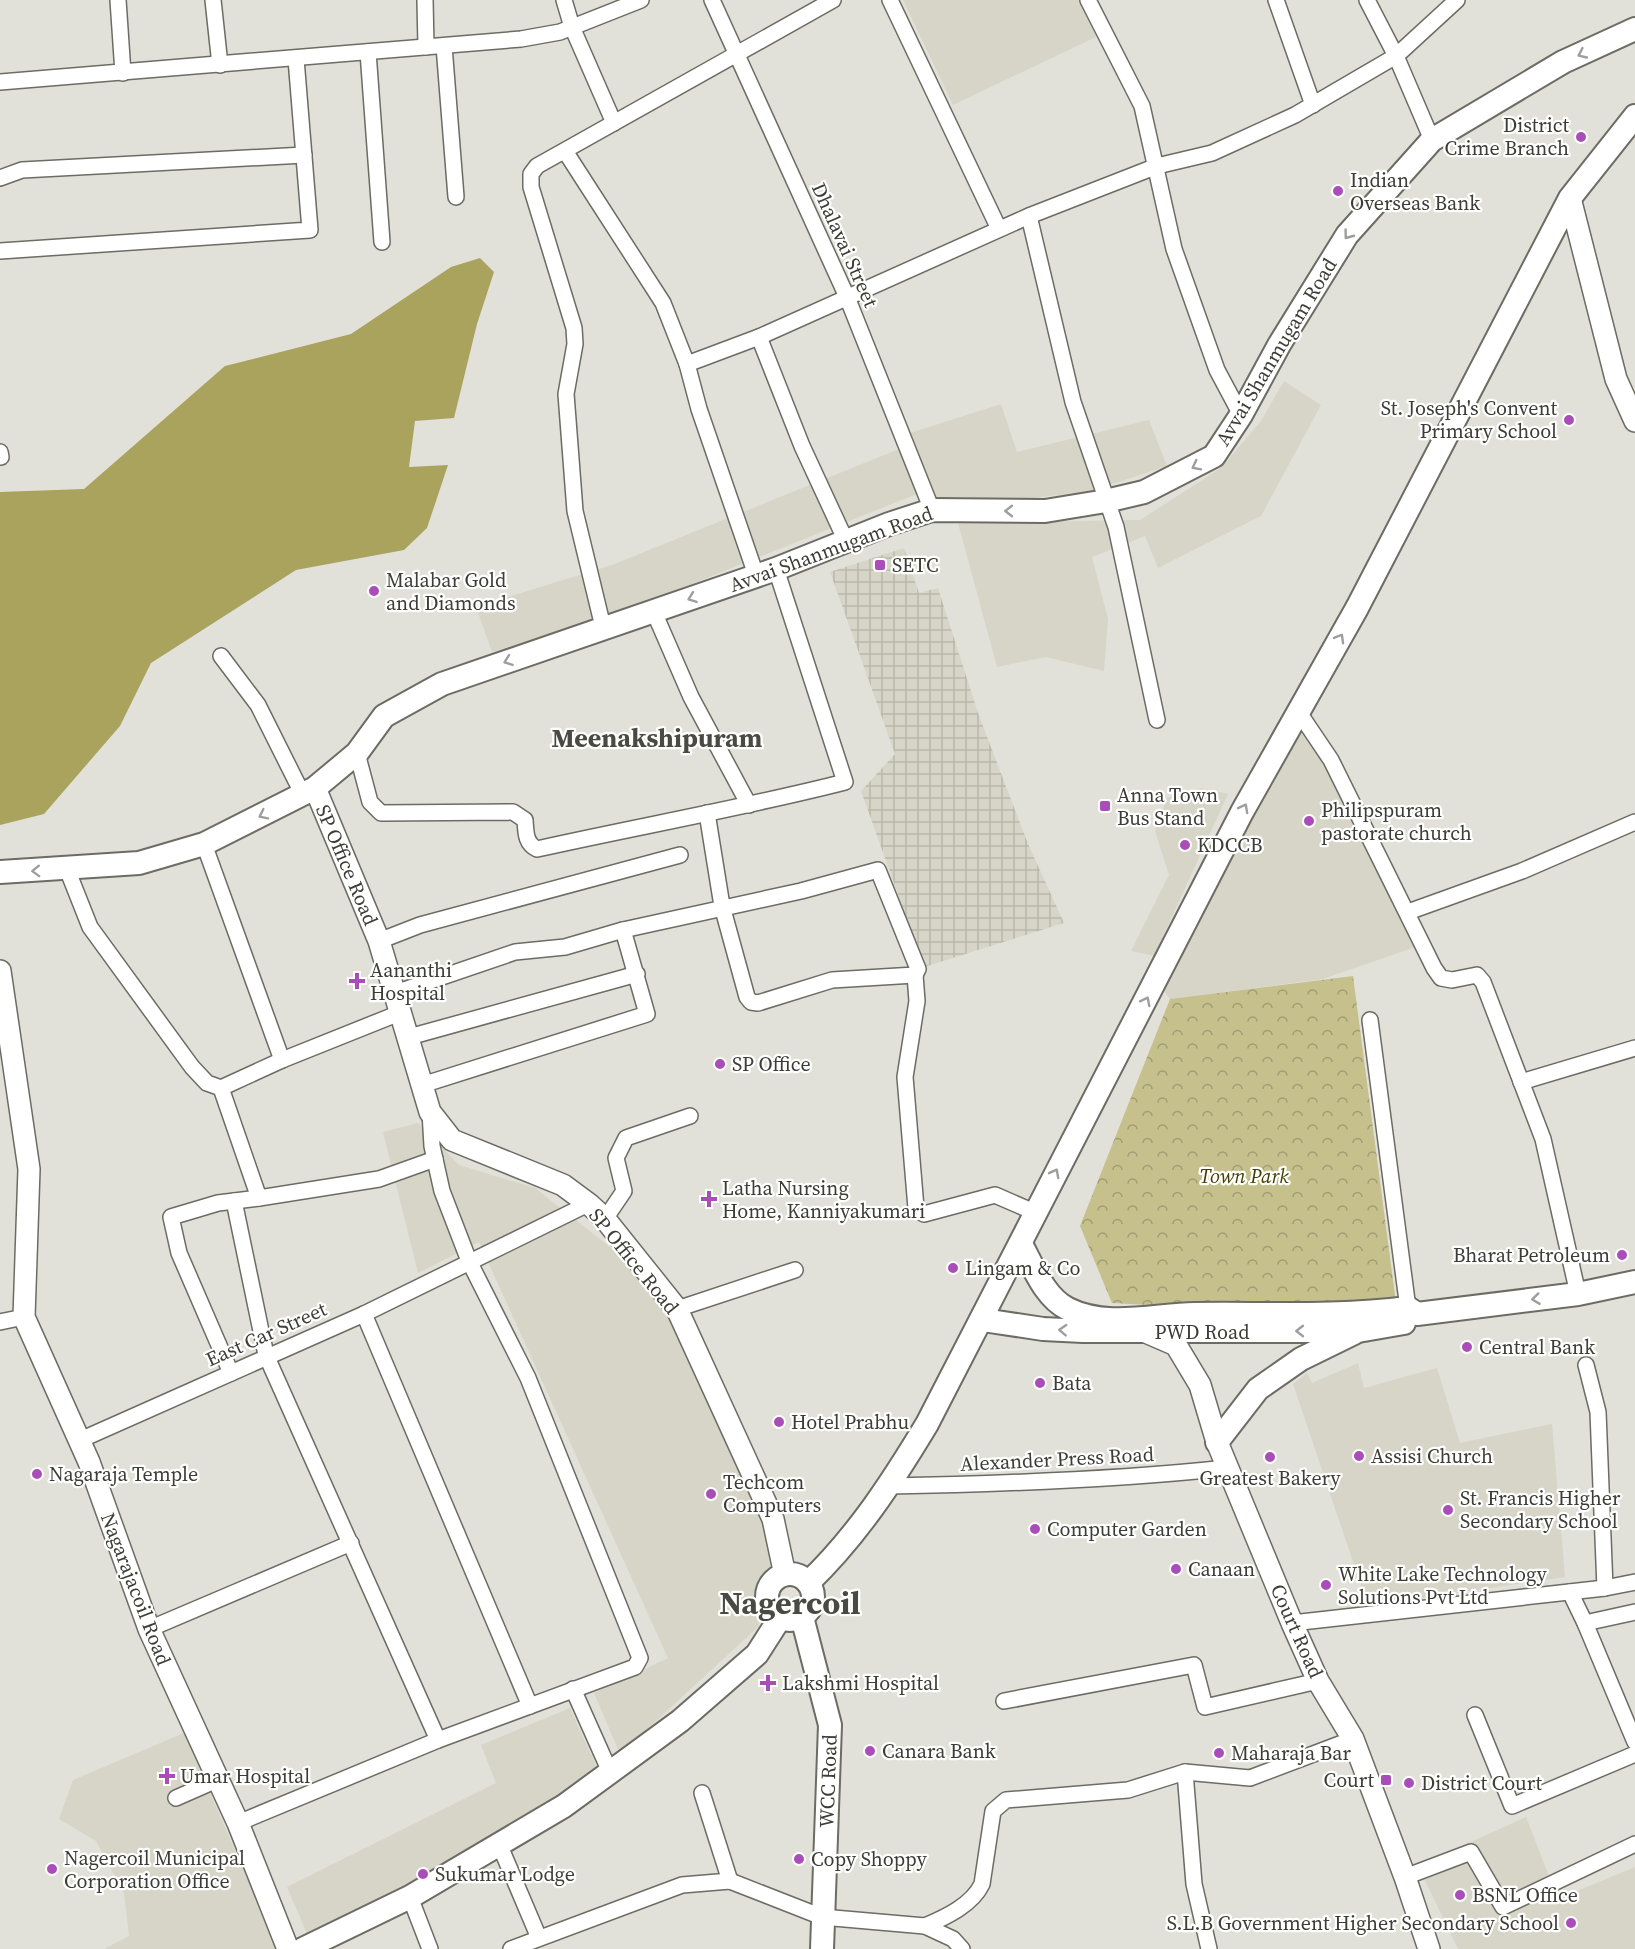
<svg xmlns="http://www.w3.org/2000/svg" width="1635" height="1949" font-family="'Source Serif 4',serif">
<defs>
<pattern id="industrial-grid" width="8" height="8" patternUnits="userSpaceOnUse" patternTransform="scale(1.5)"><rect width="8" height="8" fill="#d6d5c7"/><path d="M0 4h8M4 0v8" fill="none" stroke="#b9b8ac"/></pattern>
<pattern id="park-crowns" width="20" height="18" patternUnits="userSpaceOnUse" patternTransform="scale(1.5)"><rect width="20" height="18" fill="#c5c08c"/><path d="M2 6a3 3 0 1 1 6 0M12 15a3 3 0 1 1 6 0" fill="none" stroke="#a19d73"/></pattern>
</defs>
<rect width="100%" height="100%" fill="#e1e1d9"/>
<g fill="#d6d5c7">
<polygon points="903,0 1080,0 1098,36 953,105"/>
<polygon points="1284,381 1321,405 1261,516 1158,568 1145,536 1092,557 1108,619 1104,671 1046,657 997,667 958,523 1140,520 1221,468 1261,421"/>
<polygon points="1001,404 1017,452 1149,420 1167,466 1091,491 1017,500 932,499 907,434"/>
<polygon points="899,449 917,494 609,617 492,652 476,607 612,565"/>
<polygon points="1299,729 1329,761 1369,854 1418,946 1323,979 1170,999 1163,989 1187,929"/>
<polygon points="1201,788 1228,794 1154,956 1131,951 1169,875 1155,831 1167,798"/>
<polygon points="418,1123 459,1165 535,1188 628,1261 667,1310 776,1538 758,1627 620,1754 594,1693 668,1658 479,1242 418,1273 383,1132"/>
<polygon points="1358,1363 1364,1388 1437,1368 1460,1443 1552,1424 1565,1577 1368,1606 1293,1384 1307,1373 1312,1383"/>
<polygon points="570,1708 598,1770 458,1865 309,1938 287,1887 496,1783 481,1745"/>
<polygon points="184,1733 278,1949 104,1949 129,1936 124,1893 96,1841 59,1819 73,1780"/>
<polygon points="1526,1817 1558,1899 1635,1867 1635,1949 1458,1949 1418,1866"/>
</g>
<polygon fill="url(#industrial-grid)" points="904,548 919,593 938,588 978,713 1028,844 1064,923 924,967 861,791 895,754 830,572"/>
<polygon fill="url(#park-crowns)" points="1353,976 1396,1303 1316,1314 1112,1303 1080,1226 1170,999"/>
<polygon fill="#a9a35e" points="480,258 494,272 477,324 454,418 415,421 409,467 448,465 427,528 404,550 296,570 151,663 120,726 44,814 0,825 0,492 84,489 225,366 351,334 451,267"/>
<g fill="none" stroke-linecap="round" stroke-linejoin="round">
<defs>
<g id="street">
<polyline points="118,0 123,73"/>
<polyline points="213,0 220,65"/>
<polyline points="425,0 426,47"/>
<polyline points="564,0 572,27 614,123"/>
<polyline points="712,0 847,297 932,510"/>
<polyline points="890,0 999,229"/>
<polyline points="1088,0 1142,106 1174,249 1217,370 1241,415"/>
<polyline points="1276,0 1313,105"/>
<polyline points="1367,0 1396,56 1432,140"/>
<polyline points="444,46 456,197"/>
<polyline points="368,52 382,242"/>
<polyline points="0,82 521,39 560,32 641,0"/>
<polyline points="565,151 663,303 687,364 699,409 756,575"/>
<polyline points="0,178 22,170 304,155"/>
<polyline points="1029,216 1073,402 1116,527 1157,720"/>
<polyline points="0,251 310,230 296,59"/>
<polyline points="759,337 802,446 845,539"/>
<polyline points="687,364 759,337 1029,216 1157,166 1212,153 1295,115 1396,56 1457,0"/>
<polyline points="0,452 1,457"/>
<polyline points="654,612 691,697 749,805"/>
<polyline points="603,627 575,511 566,394 575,344 574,328 531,187 531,174 537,166 833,0"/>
<polyline points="221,656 258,705 303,795"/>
<polyline points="1298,711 1331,760 1434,968 1441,978 1452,980 1477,975 1483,982 1543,1139 1578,1294"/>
<path d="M357,753l13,49 11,11 132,-1 12,8c1,12 0,23 12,29 103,-23 206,-41 308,-67l-69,-213"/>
<polyline points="204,844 282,1060"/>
<polyline points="67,869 90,927 192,1067 207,1083 221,1088 282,1060 402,1012"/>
<polyline points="1408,912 1522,871 1635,822"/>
<polyline points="379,941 420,925 680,855"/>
<polyline points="915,975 917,1001 905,1077 916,1208 924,1214 995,1195 1034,1212"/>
<polyline points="395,993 515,952 565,947 623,930 801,891 878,870 918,969 915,975 832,980 758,1003 751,1002 747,997 722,906 707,813"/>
<polyline points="1370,1020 1409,1316"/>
<polyline points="409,1037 637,974"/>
<polyline points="1521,1082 1635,1048"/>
<polyline points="422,1085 647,1014 623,930"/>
<polyline points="221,1088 259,1198 218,1203 171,1217 179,1253 231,1373"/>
<polyline points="259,1198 379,1179 435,1159"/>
<polyline points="234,1201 266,1355 438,1740"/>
<polyline points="605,1219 624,1191 616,1158 626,1138 690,1116"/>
<polyline points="677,1309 795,1270"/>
<polyline points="364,1314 530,1706"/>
<polyline points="0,1322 24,1317"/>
<polyline points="1586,1365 1598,1412 1605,1588"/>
<polyline points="78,1441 364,1314 588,1204"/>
<path d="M889,1486c114,-2 225,-6 338,-18"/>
<polyline points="1570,1592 1585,1623 1635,1742"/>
<polyline points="1292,1623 1605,1588 1635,1582"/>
<polyline points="1585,1623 1635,1612"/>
<polyline points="149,1629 351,1543"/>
<polyline points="573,1689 610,1772"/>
<polyline points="1004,1701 1194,1665 1205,1707 1318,1681"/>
<polyline points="1475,1715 1512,1806 1635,1754"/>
<polyline points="1185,1772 1194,1884 1209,1949"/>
<polyline points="702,1793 730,1881"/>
<polyline points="176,1798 217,1780"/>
<polyline points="238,1823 438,1740 635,1667 640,1658 528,1378 469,1261 442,1191 432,1146 430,1112"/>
<polyline points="500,1846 539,1938"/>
<polyline points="1405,1877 1471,1852 1503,1907 1635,1844"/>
<polyline points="410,1897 430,1949"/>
<path d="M925,1926c21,-9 47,-21 57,-42l11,-73 13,-11 122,-10 57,-18 65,6 103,-39"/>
<polyline points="511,1949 682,1885 730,1881 822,1917 925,1926 953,1939 962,1949"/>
</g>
<g id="secondary">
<polyline points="1570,198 1616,379 1635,421"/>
<polyline points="315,788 379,941 430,1112 452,1140 563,1185 590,1205 605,1219 677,1309 773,1519 785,1575"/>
<polyline points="0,971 29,1169 24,1317 89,1462 149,1629 238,1823 288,1949"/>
<polyline points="1146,1332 1176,1345 1200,1385 1217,1442 1292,1623 1318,1681 1353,1739 1405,1877 1429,1949"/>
</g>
<g id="primary">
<polyline points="0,872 139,863 204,844 315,788 357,753 384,716 442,684 776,569 889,524 932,510 1045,511 1106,501 1144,492 1214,456 1241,415 1279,345 1347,235 1432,140 1563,62 1635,29"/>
<path d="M1021,1244c12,22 23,53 47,65 38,19 85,6 126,5 71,-1 143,3 214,-6l9,6 161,-20 57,-12"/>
<polyline points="983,1320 1043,1329 1083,1331 1358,1331 1404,1323"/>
<polyline points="1217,1442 1258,1389 1301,1359 1354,1333"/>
<circle cx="790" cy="1597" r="23"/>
<path d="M808,1583c49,-47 84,-101 119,-159l315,-612 115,-204 213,-410 65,-82"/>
<polyline points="802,1617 830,1725 822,1949"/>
<polyline points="303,1949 410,1897 564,1806 680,1721 757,1654 780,1618"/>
</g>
</defs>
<use href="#street" stroke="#6c6c65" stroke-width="18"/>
<use href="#secondary" stroke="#6c6c65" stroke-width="24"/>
<use href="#primary" stroke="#6c6c65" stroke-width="26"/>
<use href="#street" stroke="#fff" stroke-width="15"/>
<use href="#secondary" stroke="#fff" stroke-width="21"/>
<use href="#primary" stroke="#fff" stroke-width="22"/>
</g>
<defs><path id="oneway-chevron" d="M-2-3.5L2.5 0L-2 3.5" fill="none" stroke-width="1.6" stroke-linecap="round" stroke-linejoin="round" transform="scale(1.5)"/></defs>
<g stroke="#9e9e9c">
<use href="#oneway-chevron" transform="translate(1582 54) rotate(155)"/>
<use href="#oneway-chevron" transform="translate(1348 235) rotate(127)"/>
<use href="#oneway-chevron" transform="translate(1196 466) rotate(153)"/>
<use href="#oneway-chevron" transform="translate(1009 511) rotate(-180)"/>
<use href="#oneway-chevron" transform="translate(692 598) rotate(160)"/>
<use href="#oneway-chevron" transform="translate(1340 638) rotate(-60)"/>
<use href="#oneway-chevron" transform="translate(508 661) rotate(160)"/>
<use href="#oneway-chevron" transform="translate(1244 808) rotate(-62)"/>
<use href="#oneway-chevron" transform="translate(263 815) rotate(154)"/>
<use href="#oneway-chevron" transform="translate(36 871) rotate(178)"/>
<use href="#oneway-chevron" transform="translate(1146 1001) rotate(-63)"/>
<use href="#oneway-chevron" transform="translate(1055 1173) rotate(-62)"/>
<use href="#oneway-chevron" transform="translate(1536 1299) rotate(173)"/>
<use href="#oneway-chevron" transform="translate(1063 1330) rotate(-177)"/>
<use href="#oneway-chevron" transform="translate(1300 1331) rotate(180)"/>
</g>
<g fill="#a94eb9" stroke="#fffffe" stroke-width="2">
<circle cx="1581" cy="137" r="6"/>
<circle cx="1338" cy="191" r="6"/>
<circle cx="1569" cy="420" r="6"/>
<rect x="874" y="559" width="12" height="12" rx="3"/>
<circle cx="374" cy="591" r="6"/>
<rect x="1099" y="800" width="12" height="12" rx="3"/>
<circle cx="1309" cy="821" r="6"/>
<circle cx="1185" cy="845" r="6"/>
<path d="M354 972h6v6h6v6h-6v6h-6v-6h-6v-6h6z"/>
<circle cx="720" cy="1064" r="6"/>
<path d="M706 1190h6v6h6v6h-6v6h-6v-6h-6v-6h6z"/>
<circle cx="1622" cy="1255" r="6"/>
<circle cx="953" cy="1268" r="6"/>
<circle cx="1467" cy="1347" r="6"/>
<circle cx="1040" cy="1383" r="6"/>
<circle cx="779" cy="1422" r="6"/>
<circle cx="1359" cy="1456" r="6"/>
<circle cx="1270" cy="1457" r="6"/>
<circle cx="37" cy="1474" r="6"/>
<circle cx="711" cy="1494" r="6"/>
<circle cx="1448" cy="1510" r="6"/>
<circle cx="1035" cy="1529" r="6"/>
<circle cx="1176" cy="1569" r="6"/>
<circle cx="1326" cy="1585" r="6"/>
<path d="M765 1674h6v6h6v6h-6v6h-6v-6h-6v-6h6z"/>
<circle cx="870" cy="1751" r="6"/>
<circle cx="1219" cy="1753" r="6"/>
<path d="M164 1767h6v6h6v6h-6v6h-6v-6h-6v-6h6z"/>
<rect x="1380" y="1774" width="12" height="12" rx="3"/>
<circle cx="1409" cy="1783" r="6"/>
<circle cx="799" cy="1859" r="6"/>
<circle cx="52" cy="1869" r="6"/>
<circle cx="423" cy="1874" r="6"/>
<circle cx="1460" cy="1895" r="6"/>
<circle cx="1571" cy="1923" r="6"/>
</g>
<g text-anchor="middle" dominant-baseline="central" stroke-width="4.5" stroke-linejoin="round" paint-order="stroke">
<g font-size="20" fill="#3c3c39" stroke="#fffffe" text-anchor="start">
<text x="1569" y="125" text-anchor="end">District<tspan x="1569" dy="23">Crime Branch</tspan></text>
<text x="1350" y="180">Indian<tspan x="1350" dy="23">Overseas Bank</tspan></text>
<text x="1557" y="408" text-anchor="end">St. Joseph's Convent<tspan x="1557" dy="23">Primary School</tspan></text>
<text x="892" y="565">SETC</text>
<text x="386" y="580">Malabar Gold<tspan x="386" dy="23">and Diamonds</tspan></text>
<text x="1117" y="795">Anna Town<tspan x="1117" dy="23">Bus Stand</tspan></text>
<text x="1321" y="810">Philipspuram<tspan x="1321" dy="23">pastorate church</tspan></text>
<text x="1197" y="845">KDCCB</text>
<text x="370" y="970">Aananthi<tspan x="370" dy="23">Hospital</tspan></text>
<text x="732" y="1064">SP Office</text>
<text x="722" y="1188">Latha Nursing<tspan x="722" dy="23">Home, Kanniyakumari</tspan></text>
<text x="1610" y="1255" text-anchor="end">Bharat Petroleum</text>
<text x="965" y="1268">Lingam &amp; Co</text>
<text x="1479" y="1347">Central Bank</text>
<text x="1052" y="1383">Bata</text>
<text x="791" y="1422">Hotel Prabhu</text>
<text x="1371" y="1456">Assisi Church</text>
<text x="49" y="1474">Nagaraja Temple</text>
<text x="1270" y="1478" text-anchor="middle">Greatest Bakery</text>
<text x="723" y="1482">Techcom<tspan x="723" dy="23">Computers</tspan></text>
<text x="1460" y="1498">St. Francis Higher<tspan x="1460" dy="23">Secondary School</tspan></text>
<text x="1047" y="1529">Computer Garden</text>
<text x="1188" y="1569">Canaan</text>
<text x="1338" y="1574">White Lake Technology<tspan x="1338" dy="23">Solutions Pvt Ltd</tspan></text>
<text x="782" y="1683">Lakshmi Hospital</text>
<text x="882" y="1751">Canara Bank</text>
<text x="1231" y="1753">Maharaja Bar</text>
<text x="180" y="1776">Umar Hospital</text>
<text x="1374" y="1780" text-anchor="end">Court</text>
<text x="1421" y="1783">District Court</text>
<text x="64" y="1858">Nagercoil Municipal<tspan x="64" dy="23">Corporation Office</tspan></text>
<text x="811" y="1859">Copy Shoppy</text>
<text x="435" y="1874">Sukumar Lodge</text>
<text x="1472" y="1895">BSNL Office</text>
<text x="1559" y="1923" text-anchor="end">S.L.B Government Higher Secondary School</text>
</g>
<g font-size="20" fill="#3c3c39" stroke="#fffffe">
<text transform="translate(845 245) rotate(66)">Dhalavai Street</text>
<text transform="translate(1276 352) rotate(-59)">Avvai Shanmugam Road</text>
<text transform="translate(831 549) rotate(-20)">Avvai Shanmugam Road</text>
<text transform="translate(347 865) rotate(67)">SP Office Road</text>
<text transform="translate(634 1261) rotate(51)">SP Office Road</text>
<text x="1202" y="1332">PWD Road</text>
<text transform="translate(266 1334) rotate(-24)">East Car Street</text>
<text transform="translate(1057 1459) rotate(-3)">Alexander Press Road</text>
<text transform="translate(136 1589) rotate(69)">Nagarajacoil Road</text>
<text transform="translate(1297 1631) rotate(66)">Court Road</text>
<text transform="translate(828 1781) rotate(-88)">WCC Road</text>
</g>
<g font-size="20" font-style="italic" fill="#433e04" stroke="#fffffe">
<text x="1244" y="1176">Town Park</text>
</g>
<g font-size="26" font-weight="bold" fill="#4a4a44" stroke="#fffffe">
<text x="657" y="738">Meenakshipuram</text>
</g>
<g font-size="32" font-weight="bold" fill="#4a4a44" stroke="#fffffe">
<text x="790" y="1603">Nagercoil</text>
</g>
</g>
</svg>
